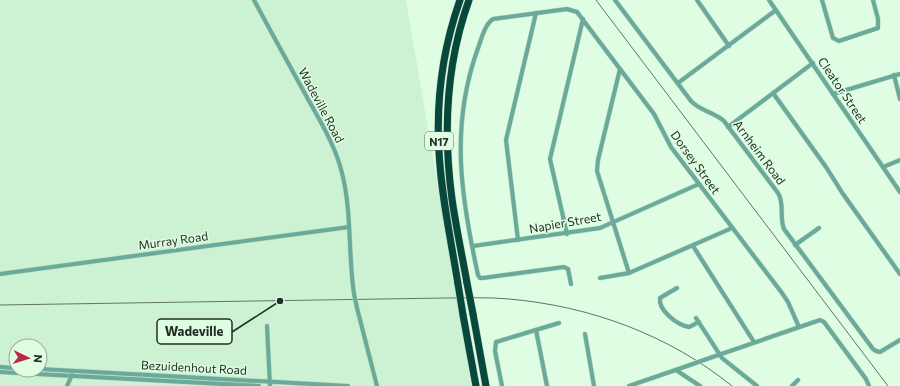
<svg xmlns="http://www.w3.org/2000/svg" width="900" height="386" font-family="Commissioner,sans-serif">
<rect width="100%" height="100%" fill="#defde3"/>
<path fill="#ccf1d3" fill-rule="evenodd" d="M0,0h406l66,386h-472zM16,346h24v24h-24z"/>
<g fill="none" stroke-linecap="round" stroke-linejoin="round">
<defs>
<g id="minor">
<path d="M254,0c18,34 37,68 55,101 13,23 27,47 33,72 10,39 6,81 12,121"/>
<path d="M615,0l76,101c9,10 23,11 33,20l54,72c7,11 1,24 6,36l89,120 3,2 4,1 20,-12"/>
<polyline points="697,0 729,46"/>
<polyline points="769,0 900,192"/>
<polyline points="822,0 833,38 839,41 878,28 878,19 873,0"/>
<polyline points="620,69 598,160 597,171 629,273"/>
<polyline points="894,75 900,99"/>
<polyline points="678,83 776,10"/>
<polyline points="773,93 826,167 843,194 900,274"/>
<polyline points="833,94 900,74"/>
<polyline points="728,127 813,63"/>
<polyline points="883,167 900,160"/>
<polyline points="567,234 550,159 583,19"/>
<polyline points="518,240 506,140 536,13"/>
<polyline points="795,245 819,228"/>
<polyline points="473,246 600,228 699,184"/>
<polyline points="693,246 754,342"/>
<polyline points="0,274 349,227"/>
<polyline points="600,278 629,273 732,228"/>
<path d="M571,284l-3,-15 -4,-2 -81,11h-3l-2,-3c-17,-78 -28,-147 -1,-224 4,-10 7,-26 16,-32l74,-10 10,3 77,102 17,33 111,146 6,9 11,25"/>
<path d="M677,288l-17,10c-2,12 17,27 29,29l10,-5"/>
<polyline points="357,308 377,386"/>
<polyline points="696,318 722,358 757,386"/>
<polyline points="267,326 270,386"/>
<polyline points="536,330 547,386"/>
<polyline points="585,334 594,386"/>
<polyline points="701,361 820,320 824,322 866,379 869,386"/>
<polyline points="0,367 16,368"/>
<polyline points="40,369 348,386"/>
<polyline points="676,370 700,386"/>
<polyline points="0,372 259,386"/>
<polyline points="67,386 72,375"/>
<polyline points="502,386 495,351 496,342 559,323"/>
<polyline points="629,386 690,365"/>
<polyline points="792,386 798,380"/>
</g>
<g id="motorway">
<path d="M467,283c-5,-28 -11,-56 -15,-84 -9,-67 -6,-135 17,-199"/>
<path d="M458,284c-7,-44 -17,-89 -19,-133 -3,-51 4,-103 21,-151"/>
<polyline points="473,314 486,386"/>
<polyline points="463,315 476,386"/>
</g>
</defs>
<use href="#minor" stroke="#bcd8c1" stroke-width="5"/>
<use href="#motorway" stroke="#bcd8c1" stroke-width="8"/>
<use href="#minor" stroke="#6aaa9b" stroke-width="4"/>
<use href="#motorway" stroke="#08473c" stroke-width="7"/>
<g stroke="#627365" stroke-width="1">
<polyline points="596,0 888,386"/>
<path d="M0,305l446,-7c21,0 42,-1 63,1 81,7 160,36 223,87"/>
</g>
<defs>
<g id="minor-bridge">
<polyline points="354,294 357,308"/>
<polyline points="690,365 701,361"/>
</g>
<g id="motorway-bridge">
<polyline points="467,283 473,314"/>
<polyline points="458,284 463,315"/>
</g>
</defs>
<use href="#minor-bridge" stroke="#bcd8c1" stroke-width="5" stroke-linecap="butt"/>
<use href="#motorway-bridge" stroke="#bcd8c1" stroke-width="8" stroke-linecap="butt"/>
<use href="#minor-bridge" stroke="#6aaa9b" stroke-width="4"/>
<use href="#motorway-bridge" stroke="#08473c" stroke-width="7"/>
</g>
<g text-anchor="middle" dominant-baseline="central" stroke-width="3" stroke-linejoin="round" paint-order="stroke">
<rect fill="#defde3" stroke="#5b6c5e" stroke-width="1" x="425" y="132" width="28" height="18" rx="3"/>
<g font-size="11" font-weight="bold" fill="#232e25">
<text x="439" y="141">N17</text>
</g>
<g font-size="12" fill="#232e25" stroke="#defde3">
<text transform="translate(843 90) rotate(56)">Cleator Street</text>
<text transform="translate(322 105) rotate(62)">Wadeville Road</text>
<text transform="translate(760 152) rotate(53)">Arnheim Road</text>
<text transform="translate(696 162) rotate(54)">Dorsey Street</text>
<text transform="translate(565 222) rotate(-10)">Napier Street</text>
<text transform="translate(173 240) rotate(-8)">Murray Road</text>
<text transform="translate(194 367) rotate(3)">Bezuidenhout Road</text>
</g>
</g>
<path fill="none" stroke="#232e25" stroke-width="1.5" d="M280 301L232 332"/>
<circle fill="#232e25" stroke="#defde3" stroke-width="1.5" cx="280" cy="301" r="4"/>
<rect fill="#defde3" stroke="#232e25" stroke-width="1.5" x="157" y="319" width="75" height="25" rx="4"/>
<g font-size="13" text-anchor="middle" font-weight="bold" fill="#232e25">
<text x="194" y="336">Wadeville</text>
</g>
<g transform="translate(28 358) rotate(94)"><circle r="19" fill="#defde3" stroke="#93aa97"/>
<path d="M0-3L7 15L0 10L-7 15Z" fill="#b92844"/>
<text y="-6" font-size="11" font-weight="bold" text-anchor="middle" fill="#232e25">N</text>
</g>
</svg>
